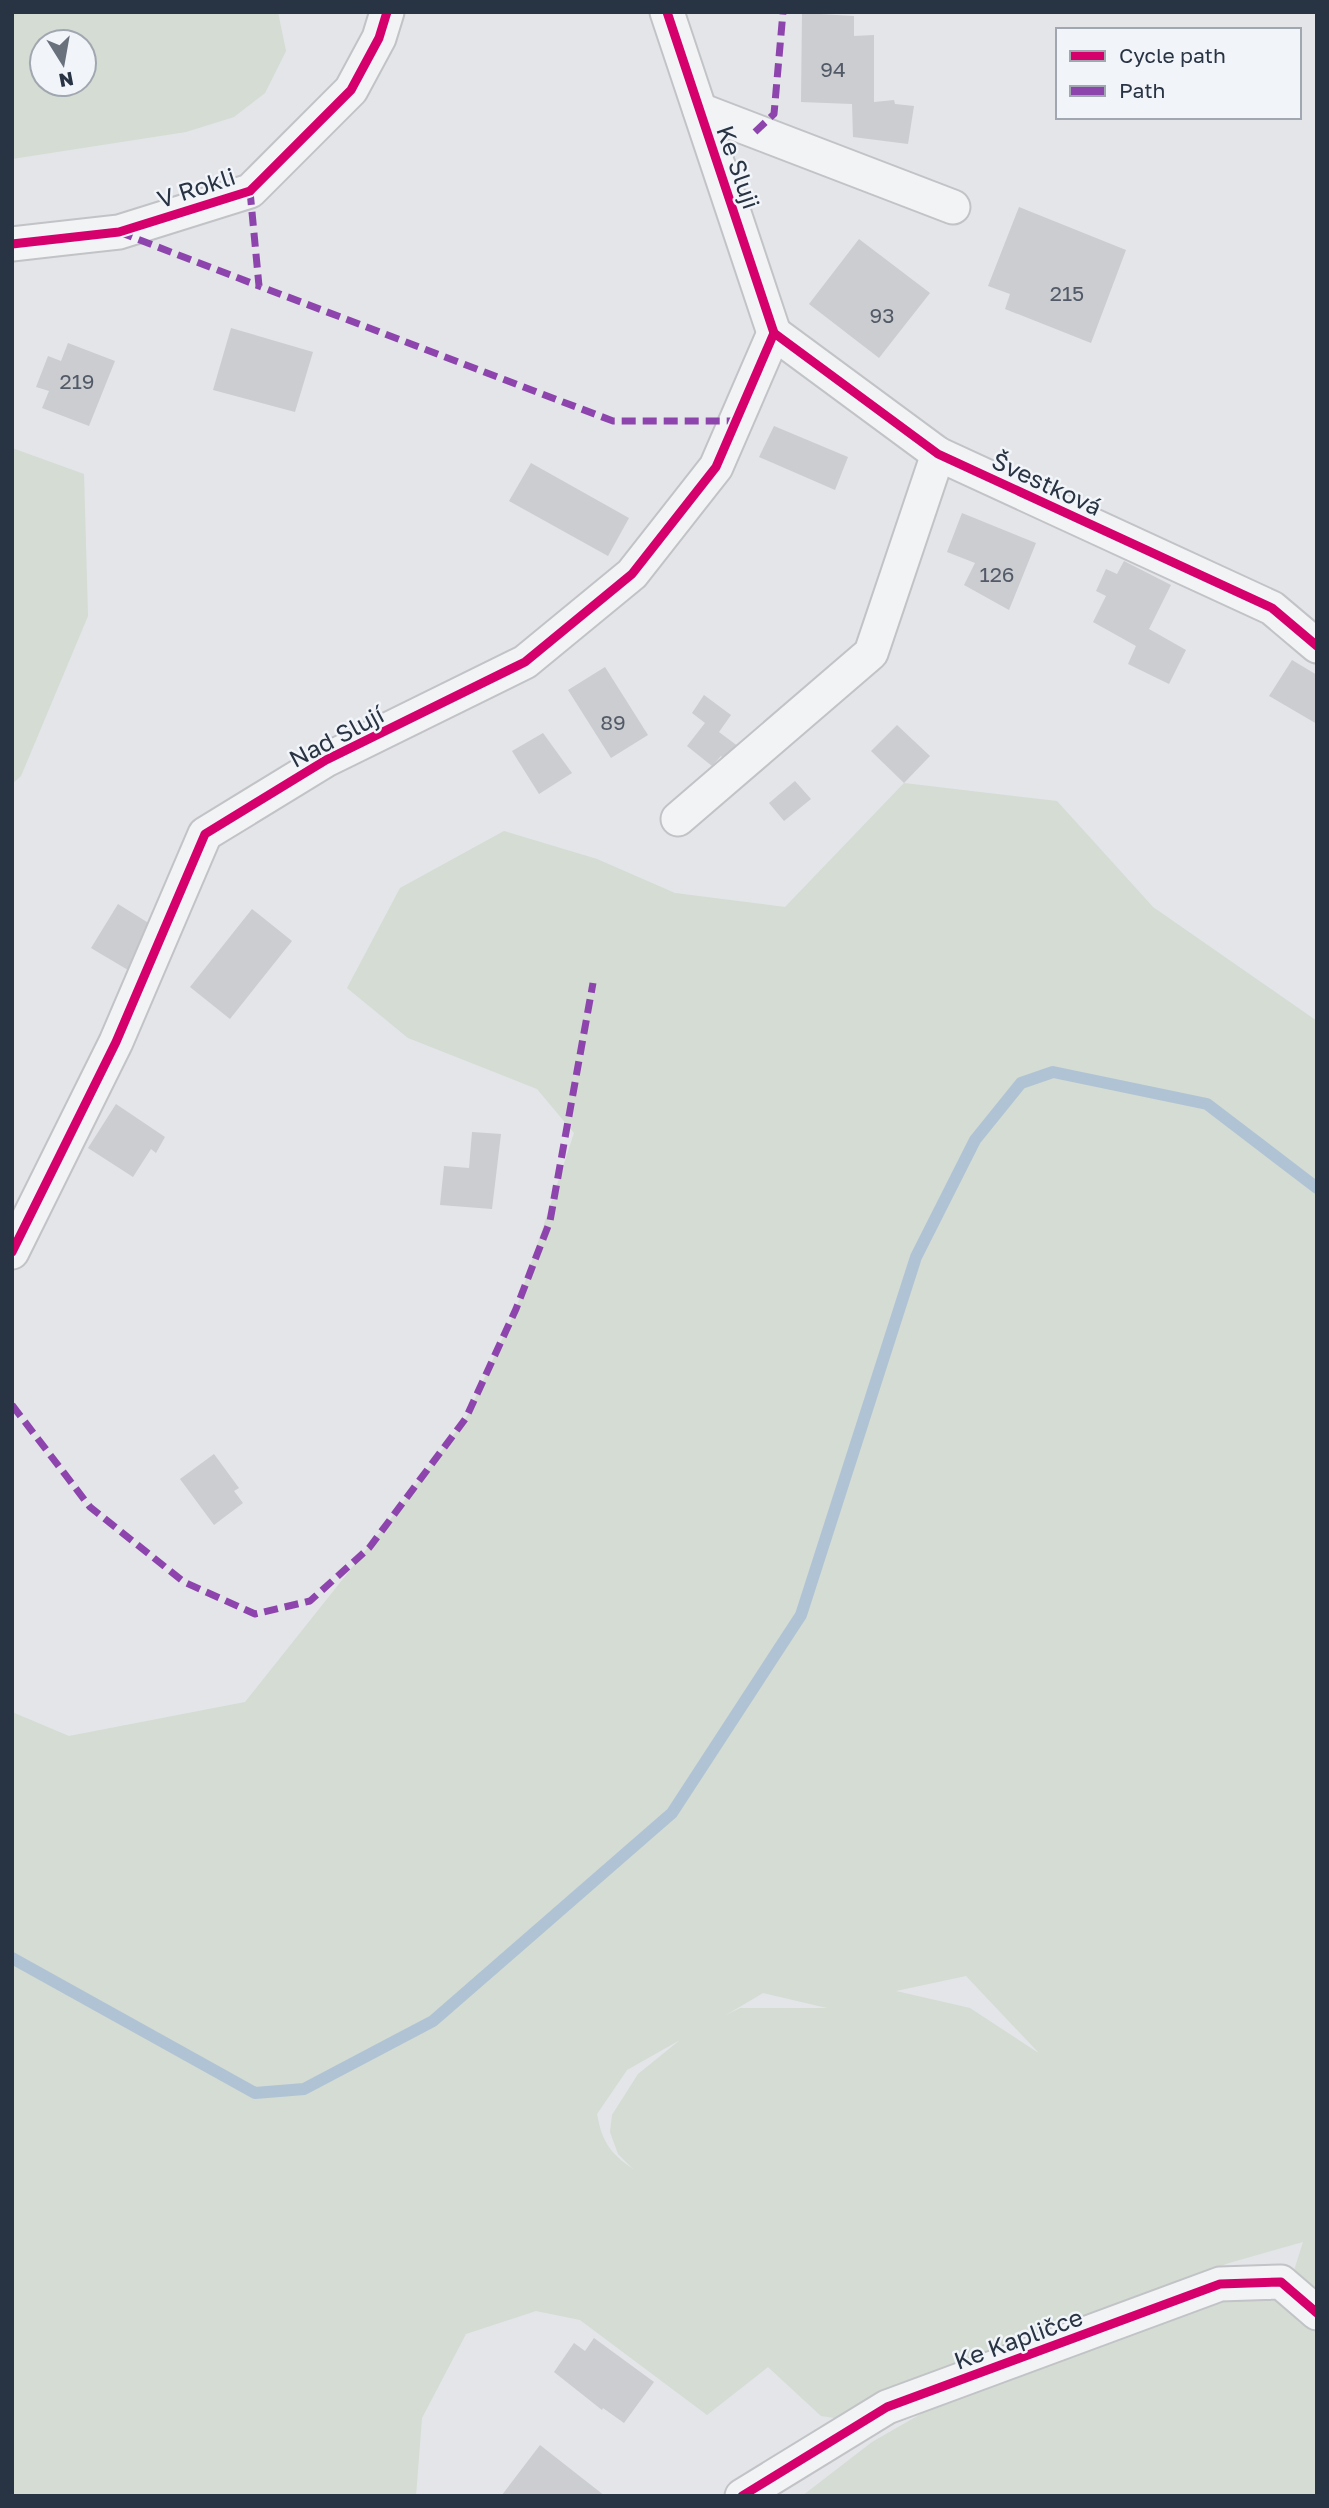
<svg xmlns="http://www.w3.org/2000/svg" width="1329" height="2508" font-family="'Golos Text',sans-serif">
<rect width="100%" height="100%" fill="#e3e5e8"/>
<g fill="#d4dcd3" fill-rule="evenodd">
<path d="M12,12h266l8,39 -21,42 -31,24 -48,15 -174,27zM42,42h42v42h-42z"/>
<polygon points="12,448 84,474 88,616 21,776 12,784"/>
<path d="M904,783l153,18 96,106 164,114v1475h-515l70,-54 54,-31 118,-51 201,-73 41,9 17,-54 -74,21 -180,65 -208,91 -20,-3 -53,-49 -61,48 -127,-95 -44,-9 -70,23 -44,84 -6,78h-404v-784l57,24 176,-34 144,-181 77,-103 50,-109 58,-176 -37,-44 -129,-51 -61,-50 53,-100 104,-57 93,28 78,34 110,14zM966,1976l72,76h-1l-67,-44 -74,-17zM763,1993l64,15h1h-88l-14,7zM680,2040l-42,34 -26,41 -2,17 8,22 15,15c-23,-16 -31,-27 -36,-55l30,-44z"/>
</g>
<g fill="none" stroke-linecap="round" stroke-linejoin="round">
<polyline stroke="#b0c3d5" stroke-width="12" points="12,1958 255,2093 304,2089 433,2021 672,1813 801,1615 916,1257 975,1140 1021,1083 1053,1072 1207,1104 1317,1188"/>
</g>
<g fill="#cbcdd1">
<polygon points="802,13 854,16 854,36 874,35 874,102 894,100 895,104 914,106 908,144 853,137 852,104 801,102"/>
<polygon points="1019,207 1126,250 1091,343 1005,309 1010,294 988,286"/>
<polygon points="859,239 930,293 879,358 809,304"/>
<polygon points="231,328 313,352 295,412 213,390"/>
<polygon points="68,343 115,361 89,426 42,408 49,391 36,387 48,356 61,361"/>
<polygon points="774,426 848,457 835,490 759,457"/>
<polygon points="531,463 629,518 608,556 509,501"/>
<polygon points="962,513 1036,543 1009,610 964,585 975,563 947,552"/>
<polygon points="1124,561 1171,585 1149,629 1186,650 1169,684 1128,664 1136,646 1093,622 1106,596 1096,591 1106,569 1117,574"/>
<polygon points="1292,660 1317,675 1317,724 1269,696"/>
<polygon points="605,667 648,735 611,758 568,690"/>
<polygon points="704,695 731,715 719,732 739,747 727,762 721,756 712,766 687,746 705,723 692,713"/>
<polygon points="897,725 930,756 904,783 871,751"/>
<polygon points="543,733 572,773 539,794 512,751"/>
<polygon points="795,781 811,799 784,821 769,803"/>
<polygon points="118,904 155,927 128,970 91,948"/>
<polygon points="252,909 292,941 230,1019 190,987"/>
<polygon points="116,1104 165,1137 156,1153 151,1149 133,1177 88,1148"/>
<polygon points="472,1132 501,1134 492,1209 440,1205 444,1166 469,1168"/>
<polygon points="214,1454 239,1488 234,1491 243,1503 214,1525 180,1479"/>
<polygon points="594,2338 654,2382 624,2423 603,2408 602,2410 554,2372 574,2343 585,2351"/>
<polygon points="540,2445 582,2478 605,2496 502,2495"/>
</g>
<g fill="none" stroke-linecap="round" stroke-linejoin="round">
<defs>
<g id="street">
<polyline points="667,12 774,333"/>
<polyline points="700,110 953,207"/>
<polyline points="12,244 119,232 250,191 351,90 379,38 387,12"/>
<polyline points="774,333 938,454 1272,608 1317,646"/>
<polyline points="678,819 871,653 938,454"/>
<polyline points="12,1252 116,1042 205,834 326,760 525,662 632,574 716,467 774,333"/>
<polyline points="742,2496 887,2407 1220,2284 1281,2282 1317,2313"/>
</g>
</defs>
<use href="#street" stroke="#c1c3c6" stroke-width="37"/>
<use href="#street" stroke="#f2f3f5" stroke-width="33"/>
<g stroke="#8e44ad" stroke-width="7" stroke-dasharray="14 7" stroke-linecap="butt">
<polyline points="755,132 774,114 783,12"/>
<polyline points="250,191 259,286 613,421 736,421"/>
<polyline points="119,232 259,286"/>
<polyline points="12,1405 90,1507 184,1582 255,1614 310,1601 369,1548 466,1418 516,1309 550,1221 593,983"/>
</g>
<defs>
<g id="cycleway">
<polyline points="667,12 774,333"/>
<polyline points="12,244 119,232 250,191 351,90 379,38 387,12"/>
<polyline points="774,333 938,454 1272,608 1317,646"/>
<polyline points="12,1252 116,1042 205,834 326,760 525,662 632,574 716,467 774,333"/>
<polyline points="742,2496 887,2407 1220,2284 1281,2282 1317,2313"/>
</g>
</defs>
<use href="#cycleway" stroke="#f1f4f8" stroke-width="13"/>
<use href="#cycleway" stroke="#d6006c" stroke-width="9"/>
</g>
<g text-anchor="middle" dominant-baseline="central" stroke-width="5" stroke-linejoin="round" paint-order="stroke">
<g font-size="21" fill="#525a67">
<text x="833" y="69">94</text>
<text x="1067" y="293">215</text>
<text x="882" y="315">93</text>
<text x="77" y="381">219</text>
<text x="997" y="574">126</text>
<text x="613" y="722">89</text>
</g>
<g font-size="24" fill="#283343" stroke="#f1f4f8">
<text transform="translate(739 167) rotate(71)">Ke Sluji</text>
<text transform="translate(196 187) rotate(-18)">V Rokli</text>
<text transform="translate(1047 483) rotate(25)">Švestková</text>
<text transform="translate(336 736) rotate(-28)">Nad Slují</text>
<text transform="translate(1018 2338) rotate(-20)">Ke Kapličce</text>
</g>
</g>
<rect width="1329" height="2508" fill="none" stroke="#283343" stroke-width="28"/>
<rect x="1056" y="28" width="245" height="91" fill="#f1f4f8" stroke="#a1a7b0" stroke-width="2"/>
<rect x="1070" y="51" width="35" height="10" fill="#d6006c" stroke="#a1a7b0" stroke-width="2"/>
<text x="1119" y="63" font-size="21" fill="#283343">Cycle path</text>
<rect x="1070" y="86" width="35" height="10" fill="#8e44ad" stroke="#a1a7b0" stroke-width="2"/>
<text x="1119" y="98" font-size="21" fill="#283343">Path</text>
<g transform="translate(63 63) rotate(169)"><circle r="33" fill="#f1f4f8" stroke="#a1a7b0" stroke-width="2"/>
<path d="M0-5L12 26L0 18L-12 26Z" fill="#69717d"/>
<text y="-10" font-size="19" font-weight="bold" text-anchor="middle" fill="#283343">N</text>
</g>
</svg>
